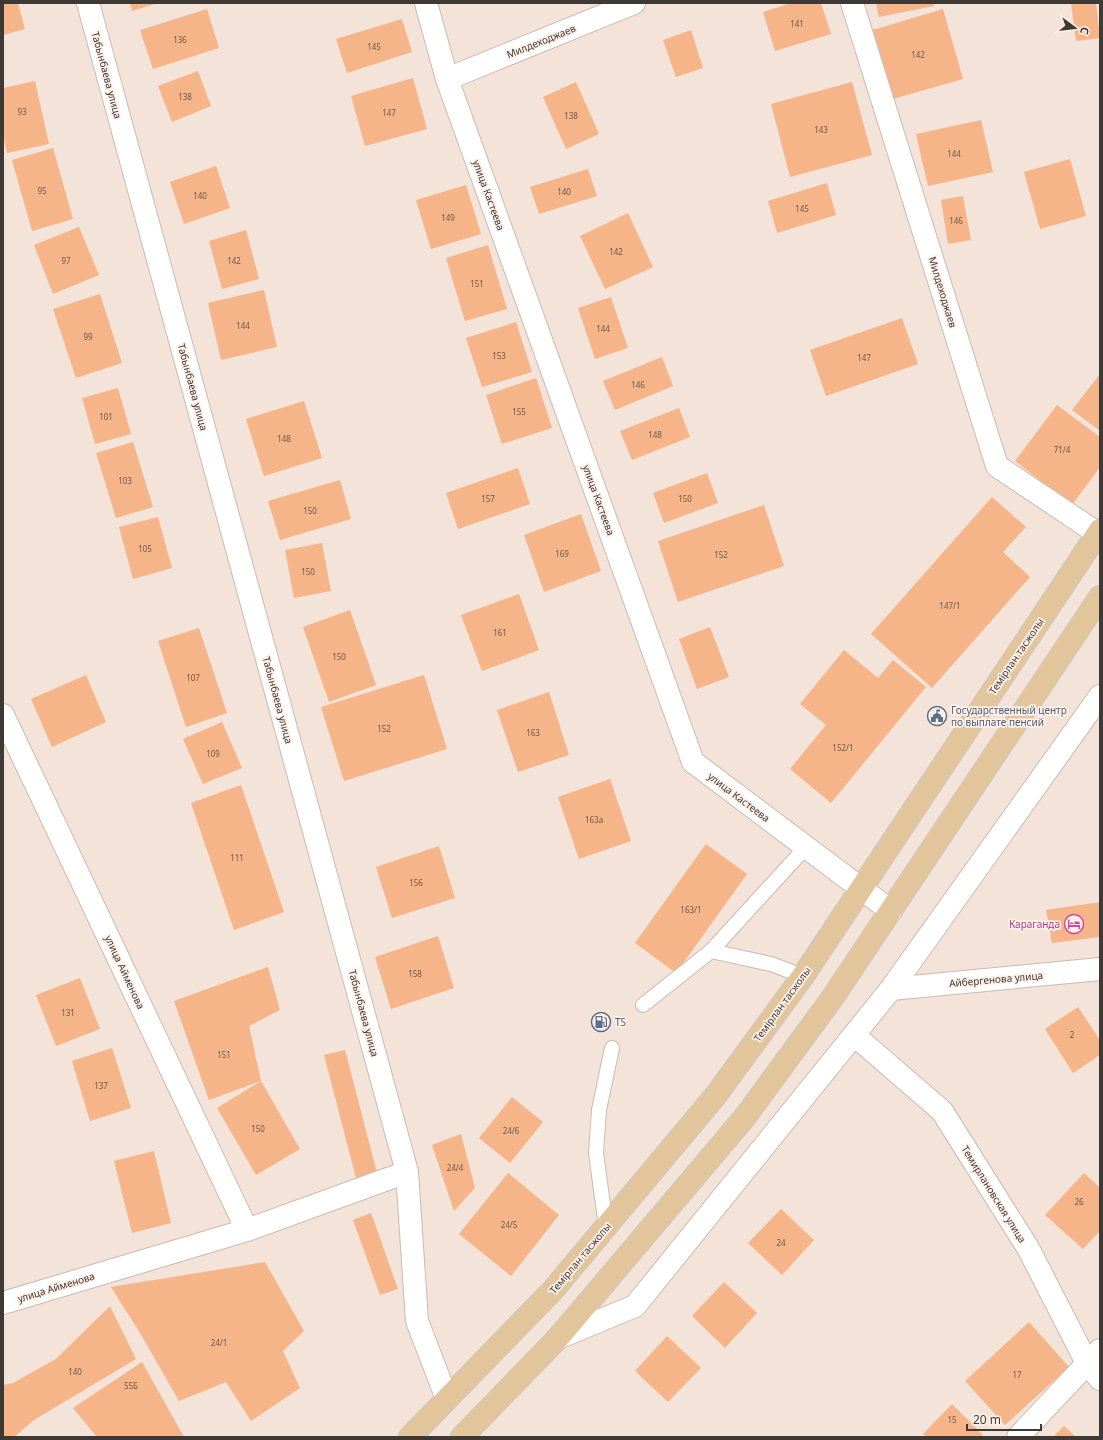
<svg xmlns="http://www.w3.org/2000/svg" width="1103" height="1440" font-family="'Noto Sans',sans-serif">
<rect width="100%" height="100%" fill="#f3e3d9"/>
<g fill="#f5b588">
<polygon points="3,3 18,3 25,29 3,35"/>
<polygon points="130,3 158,3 132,11"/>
<polygon points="792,3 821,3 831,34 775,51 763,12"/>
<polygon points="876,3 933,3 934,6 879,17"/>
<polygon points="1071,3 1096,3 1100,38 1076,41"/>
<polygon points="207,9 219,48 153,69 140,30"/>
<polygon points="943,9 963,79 893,99 873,30"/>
<polygon points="402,19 412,52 347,73 336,39"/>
<polygon points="691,30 703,68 676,77 663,40"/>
<polygon points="198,71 211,106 172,122 158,86"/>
<polygon points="413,78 427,129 365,146 351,96"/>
<polygon points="35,81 49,144 7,153 3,133 3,88"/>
<polygon points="576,82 599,134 566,149 543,97"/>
<polygon points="852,82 872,155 790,177 771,104"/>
<polygon points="981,120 993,172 928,186 916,134"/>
<polygon points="53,148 73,219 32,231 12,160"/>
<polygon points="1070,159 1086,216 1040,229 1024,172"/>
<polygon points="216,166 230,208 184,224 170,182"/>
<polygon points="588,169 597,196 539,214 530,187"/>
<polygon points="827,183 836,215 777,233 768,201"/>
<polygon points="466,185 481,234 431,249 416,200"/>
<polygon points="963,196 971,240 948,244 941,200"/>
<polygon points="628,213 653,267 605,289 580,236"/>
<polygon points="79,227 99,275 53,294 34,245"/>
<polygon points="246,230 259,279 222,289 209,241"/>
<polygon points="488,245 507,309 465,321 446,258"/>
<polygon points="264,290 277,347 221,360 208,303"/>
<polygon points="100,294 122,363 76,378 53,309"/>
<polygon points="611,297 628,348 595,359 578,308"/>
<polygon points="902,318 918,364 826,396 810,350"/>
<polygon points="516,322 532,372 482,387 466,338"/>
<polygon points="662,357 673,386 615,410 603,381"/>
<polygon points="1100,374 1100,431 1072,410"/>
<polygon points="536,378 552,428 502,444 486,395"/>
<polygon points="118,388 131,434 95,444 82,398"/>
<polygon points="304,401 322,458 264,476 246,419"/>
<polygon points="1057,405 1100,437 1100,467 1072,505 1015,461"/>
<polygon points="679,408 690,437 632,460 620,431"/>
<polygon points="133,442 153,507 116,518 96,453"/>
<polygon points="518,468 530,504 458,529 446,493"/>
<polygon points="707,473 718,503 664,523 653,493"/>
<polygon points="340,480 351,519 280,540 268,501"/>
<polygon points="992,497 1026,527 1003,552 1030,577 932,688 871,634"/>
<polygon points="764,505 784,566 678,602 658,541"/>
<polygon points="581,514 601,571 544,592 524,535"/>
<polygon points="158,517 172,568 133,579 119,527"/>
<polygon points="322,543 331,591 294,598 285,550"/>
<polygon points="519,594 539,650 482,671 461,615"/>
<polygon points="350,610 376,685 329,702 303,627"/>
<polygon points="710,627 729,677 697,689 679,639"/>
<polygon points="199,628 227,713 186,727 158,641"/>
<polygon points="844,650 878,678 893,660 926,687 831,803 790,769 826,725 800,704"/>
<polygon points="86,675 106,722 52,747 31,699"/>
<polygon points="424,675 447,749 344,781 321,707"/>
<polygon points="549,692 569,755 518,772 497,710"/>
<polygon points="222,722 242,768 203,784 183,739"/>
<polygon points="610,779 631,841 579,859 558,797"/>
<polygon points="241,785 284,912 234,930 191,803"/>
<polygon points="706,844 747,874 676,973 635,943"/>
<polygon points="439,846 455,898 392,918 376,867"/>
<polygon points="1100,902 1100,937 1052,943 1046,910"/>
<polygon points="438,936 454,988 391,1009 375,957"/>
<polygon points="268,967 280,1010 249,1026 261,1081 209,1100 174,1001"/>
<polygon points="80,978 100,1029 56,1046 36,995"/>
<polygon points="1078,1007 1100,1040 1100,1055 1073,1073 1045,1029"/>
<polygon points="112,1048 131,1108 90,1121 72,1061"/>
<polygon points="345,1050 377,1173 356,1178 324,1055"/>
<polygon points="261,1081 300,1149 256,1175 217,1108"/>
<polygon points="512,1097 543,1122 510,1163 479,1138"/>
<polygon points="461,1134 475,1188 454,1211 432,1145"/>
<polygon points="154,1151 171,1223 132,1233 114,1161"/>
<polygon points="508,1173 559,1215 511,1276 459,1234"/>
<polygon points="1084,1173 1100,1188 1100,1231 1083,1249 1045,1215"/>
<polygon points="781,1209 814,1240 782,1275 748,1243"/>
<polygon points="371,1213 398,1289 380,1295 353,1220"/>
<polygon points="265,1262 304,1331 283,1351 300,1388 251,1421 226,1382 179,1401 140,1333 111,1287"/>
<polygon points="724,1282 757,1313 725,1348 692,1316"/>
<polygon points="110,1306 136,1359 34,1420 14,1437 3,1437 3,1385 13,1383 56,1359"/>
<polygon points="1029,1322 1069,1367 1005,1425 965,1381"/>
<polygon points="667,1336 701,1368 668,1402 635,1371"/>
<polygon points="142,1362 184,1437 97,1437 73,1408"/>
<polygon points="952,1404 983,1435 981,1437 926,1437 923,1434"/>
<polygon points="1064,1426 1076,1437 1053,1437"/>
</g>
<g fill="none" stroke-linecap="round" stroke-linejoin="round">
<defs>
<g id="service">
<polyline points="711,951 771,964 803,976"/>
<polyline points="643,1005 711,951 806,847"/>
<polyline points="606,1227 596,1153 599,1110 612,1048"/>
</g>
<g id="minor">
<polyline points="88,3 407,1172 417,1321 447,1399"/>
<polyline points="426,3 447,79 693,762 891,911"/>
<polyline points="852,3 997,466 1097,533"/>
<polyline points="447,79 634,3"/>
<polyline points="3,715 247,1230"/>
<polyline points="891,989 1100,969"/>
<polyline points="854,1035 942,1111 1028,1248 1087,1363 1100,1379"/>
<polyline points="3,1303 247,1230 407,1172"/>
<polyline points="558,1338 635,1306 891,989 1100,696"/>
<polyline points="1018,1437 1100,1350"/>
</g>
<g id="primary">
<polyline points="410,1437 553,1290 716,1095 803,976 1100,530"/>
<polyline points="462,1437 558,1338 745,1117 833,997 1100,597"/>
</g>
</defs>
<use href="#service" stroke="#cabbb1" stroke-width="16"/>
<use href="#minor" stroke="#cabbb1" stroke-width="24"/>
<use href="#primary" stroke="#c9c8c6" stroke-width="24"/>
<use href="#service" stroke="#fff" stroke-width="14"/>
<use href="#minor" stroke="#fff" stroke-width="22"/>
<use href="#primary" stroke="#e3c59c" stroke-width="22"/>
</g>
<defs>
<symbol id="civic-ring" viewBox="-11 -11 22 22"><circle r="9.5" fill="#fef1e9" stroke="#5c6f8a" stroke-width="1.5"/><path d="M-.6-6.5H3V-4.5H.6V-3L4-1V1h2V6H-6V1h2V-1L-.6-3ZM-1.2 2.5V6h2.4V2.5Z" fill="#5c6f8a"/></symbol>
<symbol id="hotel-ring" viewBox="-11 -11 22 22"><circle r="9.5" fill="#fef1e9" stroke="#d1479c" stroke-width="1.5"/><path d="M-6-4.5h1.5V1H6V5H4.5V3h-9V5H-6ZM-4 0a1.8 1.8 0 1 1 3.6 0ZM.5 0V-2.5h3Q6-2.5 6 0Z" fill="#d1479c"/></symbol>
<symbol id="fuel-ring" viewBox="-11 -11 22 22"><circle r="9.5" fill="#fef1e9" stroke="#5c6f8a" stroke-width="1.5"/><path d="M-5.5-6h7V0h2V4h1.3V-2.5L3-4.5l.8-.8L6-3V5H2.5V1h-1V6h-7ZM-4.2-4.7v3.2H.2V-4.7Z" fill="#5c6f8a"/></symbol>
</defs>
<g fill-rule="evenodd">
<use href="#civic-ring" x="926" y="705" width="22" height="22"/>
<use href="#hotel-ring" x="1063" y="913" width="22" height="22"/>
<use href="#fuel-ring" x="590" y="1011" width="22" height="22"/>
</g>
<g text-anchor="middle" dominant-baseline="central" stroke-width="3.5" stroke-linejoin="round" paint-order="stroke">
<g font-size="8" fill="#6c584a">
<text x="797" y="23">141</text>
<text x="180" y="39">136</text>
<text x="374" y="46">145</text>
<text x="918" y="54">142</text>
<text x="185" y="96">138</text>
<text x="22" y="111">93</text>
<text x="389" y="112">147</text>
<text x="571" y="115">138</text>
<text x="821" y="129">143</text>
<text x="954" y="153">144</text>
<text x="42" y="190">95</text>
<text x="564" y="191">140</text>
<text x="200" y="195">140</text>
<text x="802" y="208">145</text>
<text x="448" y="217">149</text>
<text x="956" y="220">146</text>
<text x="616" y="251">142</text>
<text x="66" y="260">97</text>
<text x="234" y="260">142</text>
<text x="477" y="283">151</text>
<text x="243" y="325">144</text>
<text x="603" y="328">144</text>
<text x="88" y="336">99</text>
<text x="499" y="355">153</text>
<text x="864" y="357">147</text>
<text x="638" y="384">146</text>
<text x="519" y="411">155</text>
<text x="106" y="416">101</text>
<text x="655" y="434">148</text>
<text x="284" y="438">148</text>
<text x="1062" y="449">71/4</text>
<text x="125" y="480">103</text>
<text x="488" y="498">157</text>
<text x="685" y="498">150</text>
<text x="310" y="510">150</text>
<text x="145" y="548">105</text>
<text x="562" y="553">169</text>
<text x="721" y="554">152</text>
<text x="308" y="571">150</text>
<text x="950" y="605">147/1</text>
<text x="500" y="632">161</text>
<text x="339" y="656">150</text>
<text x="193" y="677">107</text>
<text x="384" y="728">152</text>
<text x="533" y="732">163</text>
<text x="843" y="747">152/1</text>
<text x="213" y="753">109</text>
<text x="594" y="819">163а</text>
<text x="237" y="857">111</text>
<text x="416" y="882">156</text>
<text x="691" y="909">163/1</text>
<text x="415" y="973">158</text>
<text x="68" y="1012">131</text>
<text x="1072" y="1034">2</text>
<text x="224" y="1054">151</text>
<text x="101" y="1085">137</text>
<text x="258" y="1128">150</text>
<text x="511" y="1130">24/6</text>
<text x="455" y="1167">24/4</text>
<text x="1079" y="1201">26</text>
<text x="509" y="1224">24/5</text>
<text x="781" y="1242">24</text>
<text x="219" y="1342">24/1</text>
<text x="75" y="1371">140</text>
<text x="1017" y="1374">17</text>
<text x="131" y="1385">55Б</text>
<text x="952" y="1419">15</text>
</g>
<g font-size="10" fill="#3f3935" stroke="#fef1e9">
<text transform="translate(541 41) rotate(-22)">Милдеходжаев</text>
<text transform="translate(107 75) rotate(75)">Табынбаева улица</text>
<text transform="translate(489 195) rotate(70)">улица Кастеева</text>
<text transform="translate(943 292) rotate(73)">Милдеходжаев</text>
<text transform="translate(193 387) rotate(75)">Табынбаева улица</text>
<text transform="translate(599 500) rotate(70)">улица Кастеева</text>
<text transform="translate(1016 656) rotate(-56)">Темірлан тасжолы</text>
<text transform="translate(278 700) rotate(75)">Табынбаева улица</text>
<text transform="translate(739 797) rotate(37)">улица Кастеева</text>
<text transform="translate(125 972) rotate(65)">улица Айменова</text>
<text transform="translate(996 979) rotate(-5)">Айбергенова улица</text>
<text transform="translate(782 1004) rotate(-54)">Темірлан тасжолы</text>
<text transform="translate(364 1013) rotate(75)">Табынбаева улица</text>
<text transform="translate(994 1194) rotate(58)">Темирлановская улица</text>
<text transform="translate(580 1258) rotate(-50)">Темірлан тасжолы</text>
<text transform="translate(56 1287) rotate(-17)">улица Айменова</text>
</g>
<g font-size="10" fill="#4e5e75" stroke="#fef1e9" text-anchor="start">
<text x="951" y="710">Государственный центр<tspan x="951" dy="12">по выплате пенсий</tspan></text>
<text x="615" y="1022">TS</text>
</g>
<g font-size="10" fill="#b23c85" stroke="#fef1e9" text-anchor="end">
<text x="1060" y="924">Караганда</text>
</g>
</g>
<rect width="1103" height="1440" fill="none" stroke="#3f3935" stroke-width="8"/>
<g transform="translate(1075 28) rotate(105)" stroke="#fef1e9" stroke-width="3" paint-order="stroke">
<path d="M0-3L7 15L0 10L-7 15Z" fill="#3f3935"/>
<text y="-6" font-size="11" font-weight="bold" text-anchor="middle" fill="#3f3935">С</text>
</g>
<path d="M967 1424v6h74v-6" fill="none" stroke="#3f3935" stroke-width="2"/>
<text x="973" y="1424" font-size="12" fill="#3f3935" stroke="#fef1e9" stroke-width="3" paint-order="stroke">20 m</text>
</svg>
